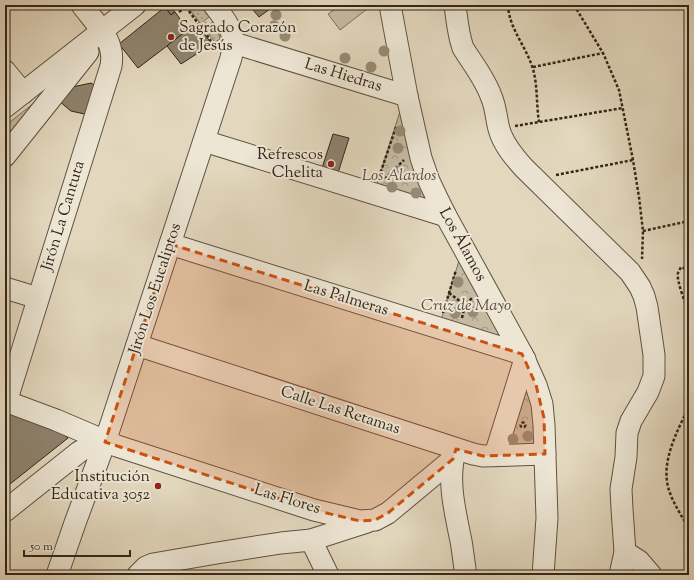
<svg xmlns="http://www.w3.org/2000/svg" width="694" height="580" font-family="'Sorts Mill Goudy',serif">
<defs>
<pattern id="grass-dots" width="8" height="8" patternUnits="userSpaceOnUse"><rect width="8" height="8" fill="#c5baa2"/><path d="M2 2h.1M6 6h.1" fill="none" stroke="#a19783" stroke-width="1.8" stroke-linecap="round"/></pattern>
<pattern id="park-crowns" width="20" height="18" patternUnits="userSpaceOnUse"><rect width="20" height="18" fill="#c5baa2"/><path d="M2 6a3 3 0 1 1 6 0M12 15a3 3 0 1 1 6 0" fill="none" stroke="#a19783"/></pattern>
</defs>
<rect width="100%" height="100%" fill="#e3d8be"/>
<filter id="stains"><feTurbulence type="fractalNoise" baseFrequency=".005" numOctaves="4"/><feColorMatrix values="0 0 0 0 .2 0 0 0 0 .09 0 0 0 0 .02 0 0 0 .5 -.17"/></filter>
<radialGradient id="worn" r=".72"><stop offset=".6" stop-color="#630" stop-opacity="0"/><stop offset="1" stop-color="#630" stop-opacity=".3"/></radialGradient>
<g fill="url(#grass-dots)" stroke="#7c705e">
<polygon points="197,5 201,5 210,16 201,24 190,10"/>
<polygon points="214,21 218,30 220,39 215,42 204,29"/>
<polygon points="34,103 5,148 5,126"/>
</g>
<g fill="url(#park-crowns)" stroke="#7c705e">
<polygon points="402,105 430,204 376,187"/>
<polygon points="461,254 504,338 441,320"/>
<polygon points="525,376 539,431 534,445 504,446"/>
</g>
<polygon fill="#c5baa2" stroke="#7c705e" points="341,5 371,5 371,6 340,30 328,14"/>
<g fill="#8f836f" stroke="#332619">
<polygon points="168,5 169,5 175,12 171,15 165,7"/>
<polygon points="249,5 261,5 263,7 265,5 273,5 274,6 259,17"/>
<polygon points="165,7 171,15 175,12 188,30 138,68 119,44"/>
<polygon points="191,27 197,34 202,31 212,44 181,64 167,46"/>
<polygon points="91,83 99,88 89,115 71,111 59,101 68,88"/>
<polygon points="333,134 349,138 338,173 322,168"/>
<polygon points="5,410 56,428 68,438 5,488"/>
</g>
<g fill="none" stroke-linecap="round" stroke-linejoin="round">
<defs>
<g id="minor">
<polyline points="390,5 407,96 421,158 429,181 438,200 446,216 522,354 536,385 542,404 544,425 547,518 543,575"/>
<path d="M455,5c2,15 3,29 8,43 10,16 22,31 28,48 5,11 5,22 8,33 4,15 15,28 25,39l106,104 10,15 4,9 3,11 7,48v21l-6,16 -17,29 -4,12 -1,24 -5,32 1,20 3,43 -5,23"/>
<polyline points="234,43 407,96"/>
<polyline points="5,71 23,93"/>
<polyline points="5,107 135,5"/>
<polyline points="204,141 446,216"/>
<polyline points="5,156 88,52"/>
<polyline points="170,244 522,354"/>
<polyline points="5,288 38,298"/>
<polyline points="137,345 473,454 483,456 545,454"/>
<polyline points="5,401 56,420 117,446 314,510 360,521 375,520 388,513 453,459"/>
<path d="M6,402l105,-336c1,-6 1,-13 -1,-19 -3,-13 -20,-31 -28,-42"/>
<path d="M455,451c-8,30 0,60 6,90 2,11 3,23 5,34"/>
<polyline points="495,455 525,359"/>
<polyline points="5,511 79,452 93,444 105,442"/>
<polyline points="311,540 328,575"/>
<polyline points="625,552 639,561 651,575"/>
<path d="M57,575l18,-52 30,-81 126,-384c6,-25 -2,-33 -17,-53"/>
<polyline points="138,575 146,567 153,564 217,553 281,543 311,540 367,522"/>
</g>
</defs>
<use href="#minor" stroke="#5f5242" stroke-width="23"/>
<g stroke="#332619" stroke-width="2.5" stroke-dasharray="3 2" stroke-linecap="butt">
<path d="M508,5c1,23 17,40 24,61 6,17 4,37 7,56"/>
<polyline points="574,5 603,53 619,90 633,160 639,197 643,231 642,259"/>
<polyline points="186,7 211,41"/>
<polyline points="179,12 188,5"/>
<polyline points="196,31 207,23"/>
<polyline points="533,67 603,53"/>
<polyline points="515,126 623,108"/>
<polyline points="556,175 633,160"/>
<polyline points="379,177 396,127"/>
<polyline points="385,179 404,160"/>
<polyline points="643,231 689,221"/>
<path d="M689,272l-3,-3 -5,-2c-1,2 -2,4 -3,6 -2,7 8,32 11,40"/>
<polyline points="449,293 465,305"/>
<polyline points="443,313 456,270"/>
<polyline points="462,318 465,305 472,298"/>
<path d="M689,407c-12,24 -29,56 -20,83 4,13 13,27 20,38"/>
<circle cx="523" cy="425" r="2.5"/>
</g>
<use href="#minor" stroke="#ede6d5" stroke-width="21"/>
</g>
<g fill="#978a76">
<circle cx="276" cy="15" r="5.5"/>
<circle cx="274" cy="26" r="5.5"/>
<circle cx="285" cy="36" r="5.5"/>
<circle cx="384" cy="51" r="5.5"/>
<circle cx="345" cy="58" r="5.5"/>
<circle cx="371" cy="67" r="5.5"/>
<circle cx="400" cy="131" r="5.5"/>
<circle cx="398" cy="148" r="5.5"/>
<circle cx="399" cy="171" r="5.5"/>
<circle cx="412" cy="176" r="5.5"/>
<circle cx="392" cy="187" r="5.5"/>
<circle cx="416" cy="193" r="5.5"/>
<circle cx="458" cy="282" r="5.5"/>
<circle cx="473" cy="312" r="5.5"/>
<circle cx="455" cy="313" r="5.5"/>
<circle cx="528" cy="436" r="5.5"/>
<circle cx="513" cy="439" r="5.5"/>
</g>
<path fill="#cd510e" fill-opacity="0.2" stroke="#cd510e" stroke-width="3" stroke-dasharray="8 5" stroke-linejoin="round" d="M170,244l352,110 14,31 8,33 1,36 -62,2 -27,-7 -3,10 -65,54 -13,7 -15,1 -46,-11 -209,-68z"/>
<g fill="#8f2418" stroke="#ede6d5" stroke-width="1.5">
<circle cx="171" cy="37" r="4"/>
<circle cx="331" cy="164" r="4"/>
<circle cx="158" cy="486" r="4"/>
</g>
<g text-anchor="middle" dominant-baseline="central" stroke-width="4" stroke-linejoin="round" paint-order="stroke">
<g font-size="16" fill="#332619" stroke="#ede6d5" text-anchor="end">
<text x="179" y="28" text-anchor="start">Sagrado Corazón<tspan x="179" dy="18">de Jesús</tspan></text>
<text x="323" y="155">Refrescos<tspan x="323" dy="18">Chelita</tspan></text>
<text x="150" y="477">Institución<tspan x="150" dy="18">Educativa 3052</tspan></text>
</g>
<g font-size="16" fill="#332619" stroke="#ede6d5">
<text transform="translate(343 76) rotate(17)">Las Hiedras</text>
<text transform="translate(64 216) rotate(-73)">Jirón La Cantuta</text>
<text transform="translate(462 245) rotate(61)">Los Álamos</text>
<text transform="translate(156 289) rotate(-72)">Jirón Los Eucaliptos</text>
<text transform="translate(346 299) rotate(17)">Las Palmeras</text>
<text transform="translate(340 411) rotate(18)">Calle Las Retamas</text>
<text transform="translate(287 500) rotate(17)">Las Flores</text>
</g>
<g font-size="16" font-style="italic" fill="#584b3b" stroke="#ede6d5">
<text x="399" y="176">Los Alardos</text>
<text x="466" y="306">Cruz de Mayo</text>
</g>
</g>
<rect width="694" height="580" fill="none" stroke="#e3d8be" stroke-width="20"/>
<rect x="6" y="6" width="682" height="568" fill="none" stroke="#332619" stroke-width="2"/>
<rect x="10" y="10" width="674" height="560" fill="none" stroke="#332619"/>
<path d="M24 550v6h106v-6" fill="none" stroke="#332619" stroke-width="2"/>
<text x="30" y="550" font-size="12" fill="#332619" stroke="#ede6d5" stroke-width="3" paint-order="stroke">50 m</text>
<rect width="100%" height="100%" filter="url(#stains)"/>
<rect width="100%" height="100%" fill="url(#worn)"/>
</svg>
